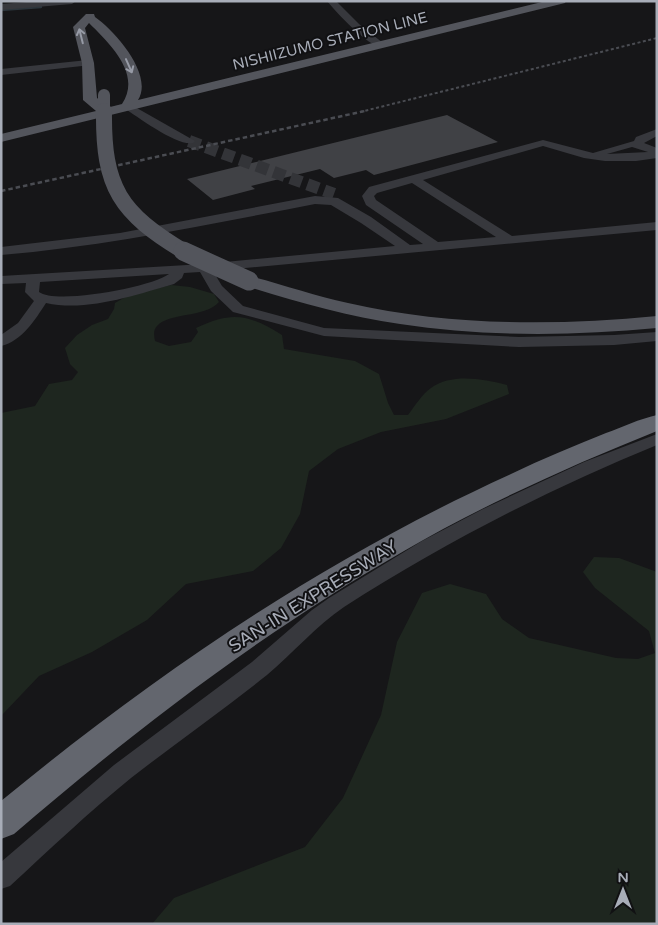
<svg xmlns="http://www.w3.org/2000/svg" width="658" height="925" font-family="'Varela Round',sans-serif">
<rect width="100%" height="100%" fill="#161618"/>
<g fill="#1e261f">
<path d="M171,285l19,2 24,7 5,8c-14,16 -49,10 -62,24 -4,4 -3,10 -2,15l14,5 22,-4 7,-10 -2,-4c36,-17 52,-14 86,7l2,14 71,12 24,13 9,29 6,12h14c7,-9 14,-21 23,-27 21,-15 52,-9 76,-3l2,9 -63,25 -65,13 -43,17 -29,22 -9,43 -19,34 -28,23 -67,13 -39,36 -55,32 -53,24 -38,40v-303l34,-7 14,-22 23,-4 6,-8 -8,-8 -5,-16 12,-13 15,-10 16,-6 6,-10 1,-6 12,-7z"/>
<polygon points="594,557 619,558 657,572 657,924 152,924 174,898 305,847 343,798 381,715 397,642 422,593 450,584 486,594 502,619 529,638 616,658 638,659 655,653 649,631 595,588 583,572"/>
</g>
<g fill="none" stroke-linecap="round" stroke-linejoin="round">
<polyline stroke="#2c353c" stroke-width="2.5" points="1,10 41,7"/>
</g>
<polygon fill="#404145" points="447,115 498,142 374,175 366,170 334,178 320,169 251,186 255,189 213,200 187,179"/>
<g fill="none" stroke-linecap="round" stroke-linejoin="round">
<polyline stroke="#333438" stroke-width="12" stroke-dasharray="12 6" stroke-linecap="butt" points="189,141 334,194"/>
<g fill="#37383d" fill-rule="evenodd">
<polygon points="39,1 76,1 72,4 1,10 1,4"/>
<path d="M327,1h9l23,23 24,19v4c-13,2 -47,-35 -56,-46z"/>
<polygon points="88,60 93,63 91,65 1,75 1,69"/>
<path d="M128,103l67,38 -2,2c-15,4 -55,-26 -69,-35l-1,-2 1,-2z"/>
<path d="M657,129v7l-13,7 13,5v10l-21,3h-31l-21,-3 -41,-12 -120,34 89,56 145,-14v8l-444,41 9,15 21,20 81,22 195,9 95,-2 43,-3v9l-43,4 -95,2 -195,-11 -91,-24 -22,-21 -11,-19 -16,1 -2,5 -8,6c-39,11 -87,28 -128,19 -11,17 -24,38 -45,43v-11l17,-12 16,-22 -9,-9 1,-9 -25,1v-8l203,-12 191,-18 -34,-23 -30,-18 -16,-1c-104,20 -208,42 -314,51v-8l119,-14 195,-37 23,2 33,19 39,28 13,-1 -57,-39 -4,-9 7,-9 174,-47 50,13 41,-12 2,-4zM632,147l16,5 -41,2zM412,183l84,54 -58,5 -62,-42 -2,-4 3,-3zM169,274c-17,13 -113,31 -130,18l1,-10z"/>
<path d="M657,434v11c-110,45 -213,98 -313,162 -28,19 -51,46 -77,68 -44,35 -91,68 -136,103 -42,34 -81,71 -121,108l-9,3v-27l113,-97 138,-103 60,-52 17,-12 93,-57 61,-32 101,-47z"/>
</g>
<g fill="#53555c" fill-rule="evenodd">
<path d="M546,1h20l-1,2 -564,139v-8l95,-23 -13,-11 -1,-37 -9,-36 13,-13h8l1,3c20,14 59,58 43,83zM89,23c21,21 53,51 33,81l-12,3 -13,-9 -3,-35 -9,-35z"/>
<path d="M249,276c33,8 65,20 99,27 101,23 205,23 309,13v12c-86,8 -171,9 -257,-4 -54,-8 -106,-23 -157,-39l-3,-4 3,-4z"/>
</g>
<path fill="#63666e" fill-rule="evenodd" d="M657,415v16c-87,35 -172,73 -253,120 -140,80 -268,178 -390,283l-13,5v-38c157,-129 325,-243 510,-327 31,-15 63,-28 95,-41 17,-6 33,-14 51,-18z"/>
<polyline stroke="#4a4c52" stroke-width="2" stroke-dasharray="3 2.5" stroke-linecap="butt" points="360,112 657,38"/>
<polyline stroke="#4a4c52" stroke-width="2.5" stroke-dasharray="4.5 3" stroke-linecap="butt" points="1,191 365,111"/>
<polyline stroke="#53555c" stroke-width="12" points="104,112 104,95"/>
<path stroke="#53555c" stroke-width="16" d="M104,111c-1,77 16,102 81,141"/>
<polyline stroke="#53555c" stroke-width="19" points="183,251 249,281"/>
</g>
<defs><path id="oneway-shaft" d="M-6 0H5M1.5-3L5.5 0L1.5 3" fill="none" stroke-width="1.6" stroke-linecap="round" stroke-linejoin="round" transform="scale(1.25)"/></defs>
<g stroke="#979ba6">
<use href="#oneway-shaft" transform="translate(81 36) rotate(-104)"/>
<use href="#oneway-shaft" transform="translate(129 66) rotate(66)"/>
</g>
<g text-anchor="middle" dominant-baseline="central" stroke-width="4" stroke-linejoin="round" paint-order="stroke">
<g font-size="15" fill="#a8adb8" stroke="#111113">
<text transform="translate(330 41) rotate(-14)">NISHIIZUMO STATION LINE</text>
</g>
<g font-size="18" fill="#a8adb8" stroke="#111113">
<text transform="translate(313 596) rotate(-32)">SAN-IN EXPRESSWAY</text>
</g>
</g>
<rect width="658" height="925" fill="none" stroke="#a8adb8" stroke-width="5"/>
<g transform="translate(623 890)" stroke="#111113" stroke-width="4" paint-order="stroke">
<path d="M0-4L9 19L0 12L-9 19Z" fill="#a8adb8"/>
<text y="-8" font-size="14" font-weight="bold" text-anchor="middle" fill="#a8adb8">N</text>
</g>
</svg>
